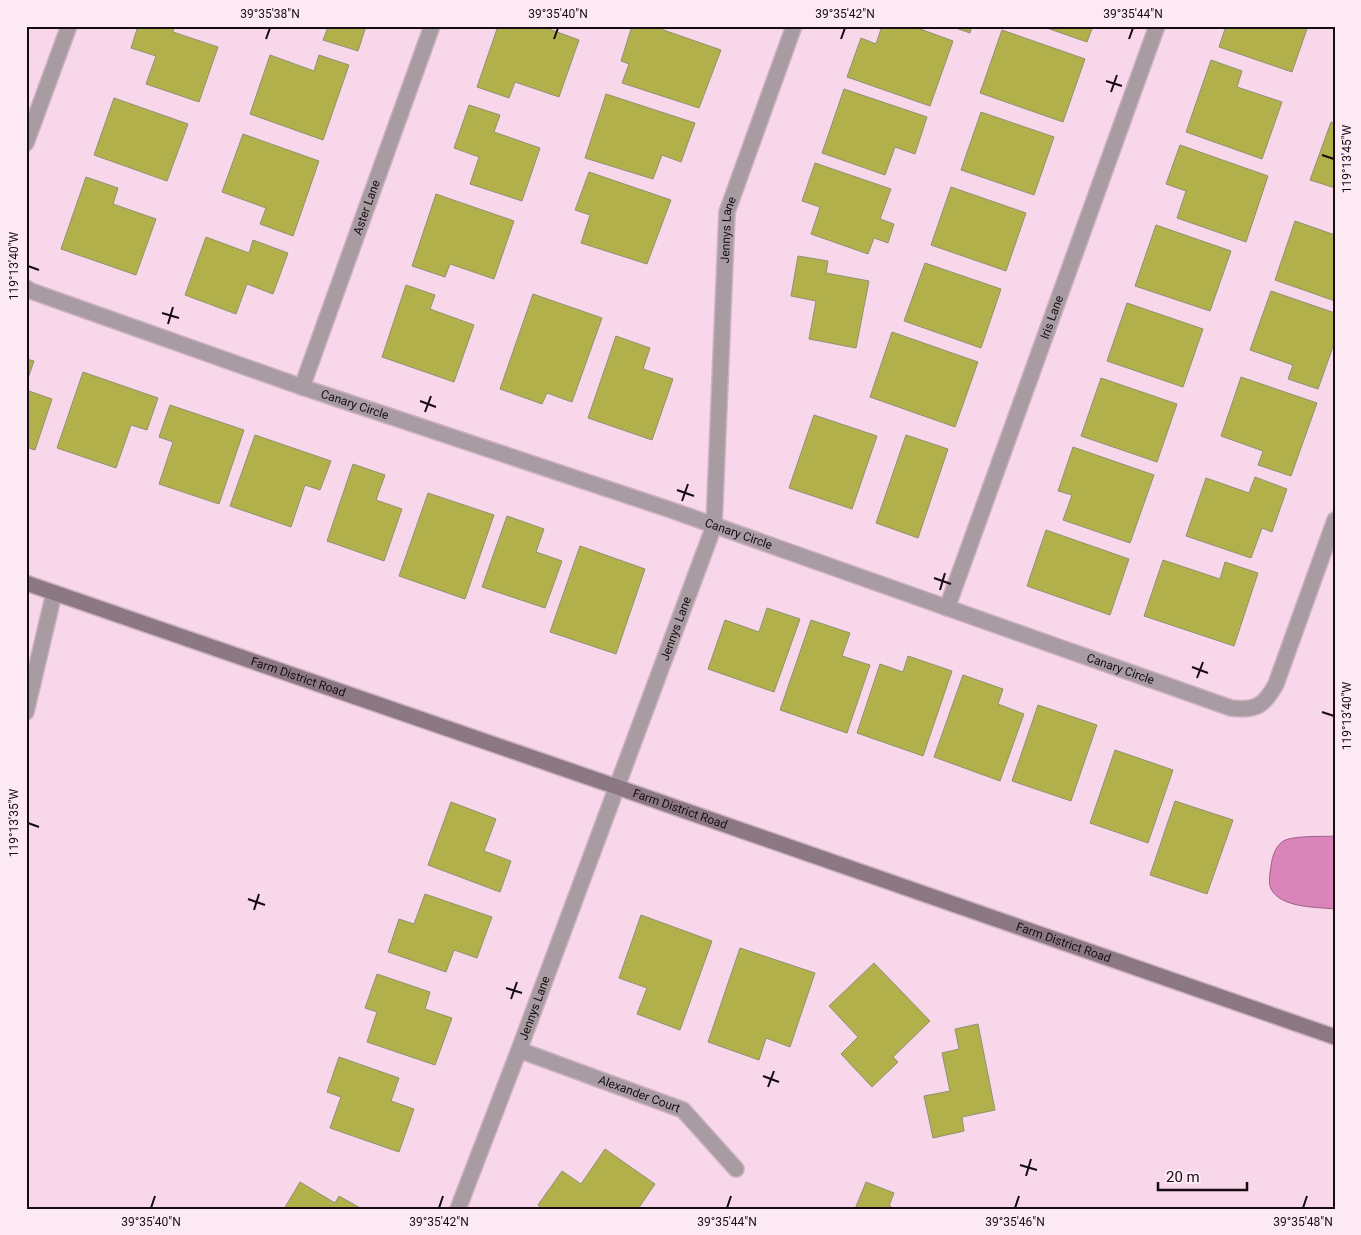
<svg xmlns="http://www.w3.org/2000/svg" width="1361" height="1235" font-family="Roboto,sans-serif">
<rect width="100%" height="100%" fill="#f7d7e9"/>
<path fill="#da85b9" stroke="#9f6187" d="M1335,836v73c-19,-2 -54,-1 -64,-20 -3,-7 -1,-15 0,-23 1,-8 4,-19 11,-24 8,-7 41,-5 53,-6z"/>
<g fill="#b1b04b" stroke="#909173">
<polygon points="138,26 174,26 173,32 218,47 199,102 146,84 156,56 131,48"/>
<polygon points="326,26 366,26 358,51 323,40 328,27"/>
<polygon points="498,26 541,26 579,40 559,97 515,82 509,98 477,87"/>
<polygon points="632,26 652,26 721,50 699,108 622,83 629,64 621,61"/>
<polygon points="882,26 912,26 953,41 930,106 847,77 861,38 876,44"/>
<polygon points="950,26 972,26 970,33"/>
<polygon points="1041,26 1093,26 1087,42"/>
<polygon points="1226,26 1308,26 1292,72 1219,47"/>
<polygon points="1002,30 1085,59 1063,122 980,93"/>
<polygon points="270,55 314,71 319,55 349,65 323,140 250,114"/>
<polygon points="1211,60 1242,71 1237,87 1282,102 1262,159 1186,132"/>
<polygon points="844,89 927,117 915,154 895,147 885,175 822,153"/>
<polygon points="606,94 695,123 681,162 662,155 653,179 585,158"/>
<polygon points="114,98 188,124 167,181 94,155"/>
<polygon points="469,105 500,115 494,132 540,148 522,201 470,184 479,157 454,148"/>
<polygon points="981,112 1054,137 1034,195 961,170"/>
<polygon points="1331,122 1335,123 1335,188 1310,180"/>
<polygon points="243,134 319,161 293,236 260,224 266,208 222,192"/>
<polygon points="1180,145 1268,176 1246,242 1177,218 1186,191 1166,184"/>
<polygon points="815,163 891,189 880,219 894,224 888,243 874,238 868,254 811,234 820,207 802,201"/>
<polygon points="589,172 671,200 647,264 581,243 590,215 575,210"/>
<polygon points="86,177 118,188 113,204 156,219 136,275 61,249"/>
<polygon points="951,187 1026,213 1006,271 931,245"/>
<polygon points="436,194 514,221 494,279 450,264 445,277 412,266"/>
<polygon points="1295,221 1335,235 1335,301 1275,280"/>
<polygon points="1156,225 1231,251 1210,311 1135,286"/>
<polygon points="206,237 249,253 253,240 288,253 273,294 247,284 236,314 185,295"/>
<polygon points="798,256 828,261 826,273 869,281 856,348 809,339 816,301 791,296"/>
<polygon points="925,263 1001,289 981,348 904,321"/>
<polygon points="406,285 435,295 430,309 474,325 454,382 382,357"/>
<polygon points="1271,291 1335,313 1335,341 1318,389 1288,379 1293,365 1250,350"/>
<polygon points="533,294 602,318 572,402 547,393 542,404 500,389"/>
<polygon points="1127,303 1203,329 1183,387 1107,361"/>
<polygon points="892,332 978,362 955,427 870,397"/>
<polygon points="616,336 650,348 643,369 673,379 652,440 588,418"/>
<polygon points="26,359 34,361 26,384"/>
<polygon points="83,372 158,398 147,430 131,425 116,468 57,448"/>
<polygon points="1241,377 1317,403 1291,476 1258,465 1263,451 1221,436"/>
<polygon points="1101,378 1177,404 1157,462 1081,436"/>
<polygon points="26,390 52,399 35,450 26,447"/>
<polygon points="170,405 244,430 219,504 159,484 173,442 159,437"/>
<polygon points="814,415 877,436 852,509 789,488"/>
<polygon points="255,435 331,461 320,490 305,485 291,527 230,506"/>
<polygon points="906,435 948,449 918,538 876,523"/>
<polygon points="1073,447 1154,475 1130,543 1063,520 1072,495 1058,491"/>
<polygon points="353,464 385,475 376,500 402,509 384,561 327,541"/>
<polygon points="1255,477 1287,489 1272,532 1262,528 1251,558 1186,536 1206,478 1249,493"/>
<polygon points="428,493 494,515 465,599 399,576"/>
<polygon points="507,516 544,529 536,552 562,561 545,608 482,587"/>
<polygon points="1046,530 1129,559 1110,615 1027,586"/>
<polygon points="580,546 645,569 616,654 550,632"/>
<polygon points="1163,560 1220,579 1225,562 1258,573 1234,646 1144,616"/>
<polygon points="767,608 800,619 774,692 708,669 725,620 759,632"/>
<polygon points="811,620 850,633 842,656 870,665 847,733 780,710"/>
<polygon points="908,656 952,671 923,756 857,733 880,664 903,672"/>
<polygon points="963,675 1003,689 998,704 1024,714 1000,781 934,757"/>
<polygon points="1038,705 1097,725 1071,801 1012,781"/>
<polygon points="1115,750 1173,770 1148,843 1090,823"/>
<polygon points="1175,801 1233,820 1207,894 1150,875"/>
<polygon points="451,802 496,819 484,851 511,861 500,892 428,865"/>
<polygon points="425,894 492,917 477,958 454,950 446,972 388,952 399,919 414,924"/>
<polygon points="641,915 712,941 680,1030 637,1014 647,988 619,978"/>
<polygon points="740,948 815,973 790,1047 766,1038 759,1060 708,1042"/>
<polygon points="874,963 930,1021 893,1057 898,1062 872,1087 841,1054 858,1037 829,1006"/>
<polygon points="377,974 430,992 425,1009 452,1018 435,1065 367,1042 377,1012 365,1008"/>
<polygon points="978,1024 995,1110 962,1117 964,1131 933,1138 924,1096 950,1091 942,1053 959,1049 955,1029"/>
<polygon points="339,1057 399,1078 391,1101 414,1109 399,1152 330,1128 341,1097 327,1092"/>
<polygon points="605,1149 655,1184 638,1209 543,1209 538,1205 562,1171 581,1184"/>
<polygon points="300,1182 335,1203 339,1196 362,1209 284,1209"/>
<polygon points="866,1182 894,1193 889,1206 896,1209 855,1209"/>
</g>
<g fill="none" stroke-linecap="round" stroke-linejoin="round">
<defs>
<polyline id="lane" points="26,712 54,593"/>
<g id="street">
<polyline points="26,143 69,26"/>
<path id="s1" d="M26,288l5,3 271,96 369,123 560,198c25,3 33,-2 45,-24l59,-164"/>
<path id="s2" d="M302,387l130,-361"/>
<path id="s3" d="M947,608l210,-582"/>
<path id="s4" d="M519,1050l164,60 53,59"/>
<path id="s5" d="M458,1209l61,-159 195,-524 13,-314 67,-186"/>
</g>
<g id="secondary">
<path id="s6" d="M26,583l591,204 718,250"/>
</g>
</defs>
<use href="#lane" stroke="#ceb2c2" stroke-width="18"/>
<use href="#street" stroke="#ceb2c2" stroke-width="18"/>
<use href="#secondary" stroke="#ceb2c2" stroke-width="18"/>
<use href="#lane" stroke="#a89ba2" stroke-width="15"/>
<use href="#street" stroke="#a89ba2" stroke-width="15"/>
<use href="#secondary" stroke="#8c7883" stroke-width="15"/>
</g>
<path fill="none" stroke="#160c12" stroke-width="2" d="M266,39l4,-11M554,39l4,-11M841,39l4,-11M1129,39l4,-11M1106,81l16,5M1111,92l6,-17M1322,155l12,4M28,266l11,4M162,313l17,5M168,324l5,-17M420,401l16,6M425,412l6,-16M677,490l17,6M682,501l6,-17M934,578l17,6M940,590l5,-17M1192,667l16,6M1197,678l6,-16M1322,712l12,4M28,823l11,4M248,899l17,6M254,910l5,-16M506,988l16,5M511,999l6,-17M763,1076l16,6M768,1087l6,-16M1020,1165l17,5M1026,1176l5,-17M151,1208l4,-12M439,1208l4,-12M727,1208l4,-12M1015,1208l4,-12M1303,1208l4,-12"/>
<g text-anchor="middle" dominant-baseline="central" stroke-width="4" stroke-linejoin="round" paint-order="stroke">
<g font-size="12" fill="#160c12" stroke="#fce9f3">
<text stroke="none"><textPath href="#s2" startOffset="191">Aster Lane</textPath></text>
<text stroke="none"><textPath href="#s5" startOffset="1026">Jennys Lane</textPath></text>
<text stroke="none"><textPath href="#s3" startOffset="309">Iris Lane</textPath></text>
<text stroke="none"><textPath href="#s1" startOffset="349">Canary Circle</textPath></text>
<text stroke="none"><textPath href="#s1" startOffset="754">Canary Circle</textPath></text>
<text stroke="none"><textPath href="#s5" startOffset="620">Jennys Lane</textPath></text>
<text stroke="none"><textPath href="#s1" startOffset="1159">Canary Circle</textPath></text>
<text stroke="none"><textPath href="#s6" startOffset="288">Farm District Road</textPath></text>
<text stroke="none"><textPath href="#s6" startOffset="692">Farm District Road</textPath></text>
<text stroke="none"><textPath href="#s6" startOffset="1098">Farm District Road</textPath></text>
<text stroke="none"><textPath href="#s5" startOffset="215">Jennys Lane</textPath></text>
<text stroke="none"><textPath href="#s4" startOffset="128">Alexander Court</textPath></text>
</g>
</g>
<rect width="1361" height="1235" fill="none" stroke="#fce9f3" stroke-width="55"/>
<path d="M1158 1182v8h89v-8" fill="none" stroke="#160c12" stroke-width="2.5"/>
<text x="1166" y="1182" font-size="15" fill="#160c12" stroke="#fce9f3" stroke-width="4" paint-order="stroke">20 m</text>
<rect x="28" y="28" width="1306" height="1180" fill="none" stroke="#160c12" stroke-width="2"/>
<g font-size="12" text-anchor="middle" fill="#160c12">
<text x="270" y="18">39°35'38"N</text>
<text x="558" y="18">39°35'40"N</text>
<text x="845" y="18">39°35'42"N</text>
<text x="1133" y="18">39°35'44"N</text>
<text transform="translate(1347 159) rotate(-90)" y="4">119°13'45"W</text>
<text transform="translate(14 266) rotate(-90)" y="4">119°13'40"W</text>
<text transform="translate(1347 716) rotate(-90)" y="4">119°13'40"W</text>
<text transform="translate(14 823) rotate(-90)" y="4">119°13'35"W</text>
<text x="151" y="1226">39°35'40"N</text>
<text x="439" y="1226">39°35'42"N</text>
<text x="727" y="1226">39°35'44"N</text>
<text x="1015" y="1226">39°35'46"N</text>
<text x="1303" y="1226">39°35'48"N</text>
</g>
</svg>
